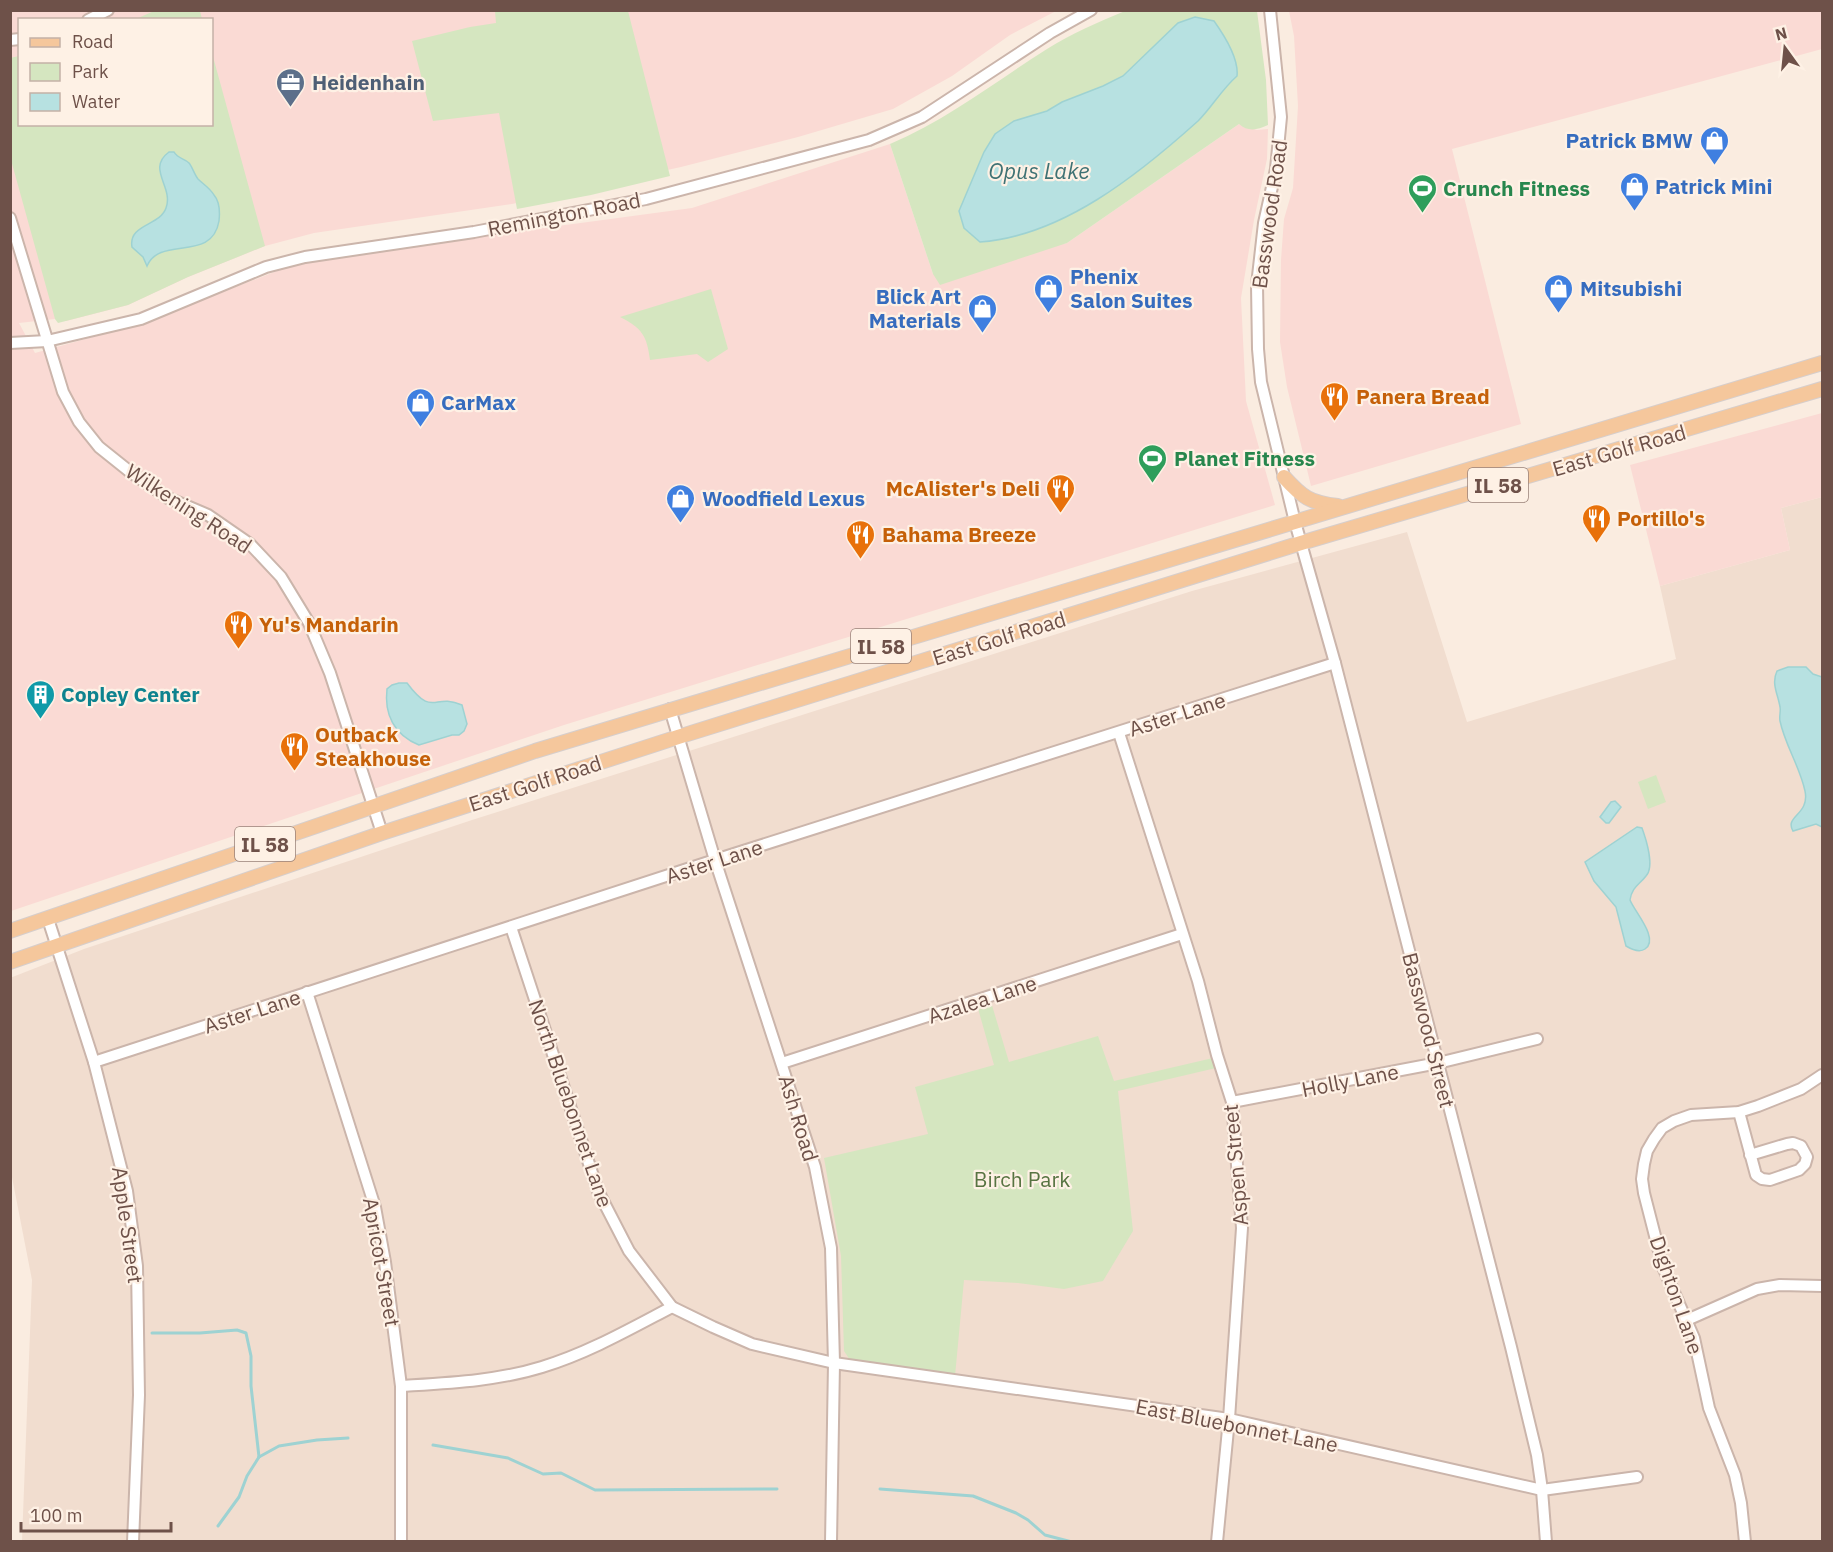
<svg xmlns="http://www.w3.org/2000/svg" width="1833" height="1552" font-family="'IBM Plex Sans',sans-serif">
<rect width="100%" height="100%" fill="#faece0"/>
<polygon fill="#f1ddcf" points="1822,497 1822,1541 22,1541 32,1280 11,1172 10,978 84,949 472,820 1192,591 1407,532 1467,722 1676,659 1660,586 1790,550 1781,508"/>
<g fill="#fadad4" fill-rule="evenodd">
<path d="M10,11h1046l-46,24 -58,41 -59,33 -95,28 -117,30 -169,37 -198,29 -49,13 -77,31 -60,28 -62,16 -11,-2 -36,4 16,30 108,-30 139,-54 59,-14 351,-47 198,-64 43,130 134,-31 172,-119 18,6 11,-1 -1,30 -13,61 -13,78 5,103 29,104 -711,220 -553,186zM20,20h192v104h-192z"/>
<polygon points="1289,11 1822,11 1822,49 1452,149 1521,424 1311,486 1287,387 1280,342 1281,260 1284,219 1293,188 1298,106 1294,36"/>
<polygon points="1822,413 1822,497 1781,508 1790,550 1660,586 1630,465"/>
</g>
<g fill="#d5e6c0">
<polygon points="154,11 200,11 202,19 136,19"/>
<polygon points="495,11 628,11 670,176 591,195 517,209 499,113 433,121 412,41 470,27 496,23"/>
<path d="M1125,11h132l9,69 2,45c-11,5 -20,7 -29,-1l-172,119 -127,42 -7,-11 -43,-130c57,-24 105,-62 157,-95 24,-15 51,-27 78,-38z"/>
<polygon points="212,53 265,246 188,277 128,305 58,323 55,319 11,160 10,58 19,56 20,124 212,124"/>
<path d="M711,289l17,60 -20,13 -11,-8 -47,6c-3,-24 -8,-32 -30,-43z"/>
<polygon points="1656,775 1666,802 1648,809 1638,782"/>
<polygon points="991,1002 1009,1062 1098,1036 1114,1081 1213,1058 1216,1068 1118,1091 1133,1231 1103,1281 1064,1289 1018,1283 964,1280 955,1376 852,1363 844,1351 841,1256 824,1158 928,1134 915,1087 994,1065 977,1005"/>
</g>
<g fill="#b7e1e1" stroke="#9ed2d2" stroke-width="1.5">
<path d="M1195,17l19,4c10,14 25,37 23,55 -15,13 -25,31 -39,45 -60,54 -136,115 -218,121l-16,-14 -5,-17 25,-59 11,-18 19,-13 33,-10 15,-9 41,-16 20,-10 55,-53z"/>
<path d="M169,152h5c4,7 10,6 15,11 3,3 5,11 9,16 5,5 12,9 16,16 6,7 6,17 5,26 -7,42 -59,14 -72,45l-4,-9 -11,-10c-4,-23 28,-21 34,-39 8,-21 -20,-39 3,-56z"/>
<path d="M1788,667h18l7,7 9,3v150l-6,-3 -23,7c-9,-15 17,-16 12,-40 -5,-24 -20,-46 -25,-70 -1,-5 1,-10 0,-14 -2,-13 -9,-23 -3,-36z"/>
<path d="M399,683h8c27,36 26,9 55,22l5,19 -3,7 -5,4h-7l-33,10c-25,-10 -35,-31 -32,-56l5,-4z"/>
<polygon points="1615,801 1621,807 1609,823 1606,823 1600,817 1611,802"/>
<path d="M1637,827l5,1c4,11 13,39 4,48 -7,9 -14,11 -16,24 4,11 30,39 15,49 -6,4 -14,0 -19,-3l-10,-39 -22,-26 -9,-19z"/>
</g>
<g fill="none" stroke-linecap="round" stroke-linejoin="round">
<g stroke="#9ed2d2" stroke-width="3">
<polyline points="152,1333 200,1333 237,1330 246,1333 251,1356 251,1386 259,1457"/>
<polyline points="433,1445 508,1458 543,1474 561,1473 595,1490 777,1489"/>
<polyline points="259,1457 279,1446 317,1440 348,1438"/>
<polyline points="880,1489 973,1496 1016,1513 1028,1520 1045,1535 1072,1542"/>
<polyline points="218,1526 239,1497 247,1476 259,1457"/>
</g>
<defs>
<g id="minor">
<polyline points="1270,10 1281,117 1276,169 1264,223 1257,285 1258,349 1261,382 1295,522 1335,663 1511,1347 1537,1455 1542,1490 1546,1542"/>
<polyline points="88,20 108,10"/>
<polyline points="10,40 20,39"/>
<polyline points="10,218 63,392 79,422 99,447 129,471 168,498 208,515 250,544 281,577 309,623 330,673 382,833"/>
<polyline points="10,343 47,341 141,319 266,267 305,257 474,232 646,199 869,140 922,117 1050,33 1091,10"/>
<polyline points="670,709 715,860 815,1167 831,1248 834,1363 831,1542"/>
<polyline points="1119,733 1198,981 1217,1055 1232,1102 1242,1228 1229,1419 1217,1542"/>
<polyline points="48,919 94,1062 127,1191 137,1266 139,1395 133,1542"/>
<polyline points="511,927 598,1191 629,1251 672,1307 713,1327 752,1344 834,1363 1229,1419 1542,1490 1637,1477"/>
<polyline points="307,992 375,1207 385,1262 401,1386 401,1542"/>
<polyline points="94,1062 715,860 1335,663"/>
<polyline points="782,1063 1182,934"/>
<polyline points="1232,1102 1438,1063 1537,1039"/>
<polyline points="1739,1112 1756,1175 1762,1179 1770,1180 1799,1170 1805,1164 1807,1157 1801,1146 1793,1143 1787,1144 1750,1155"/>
<polyline points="1687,1320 1757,1289 1780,1285 1822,1286"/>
<path d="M401,1386c47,-3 96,-5 141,-19 46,-14 88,-38 130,-60"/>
<polyline points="1745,1542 1741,1503 1735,1475 1709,1408 1694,1338 1663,1267 1644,1193 1642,1179 1644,1164 1647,1151 1654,1139 1662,1128 1674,1121 1691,1115 1739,1112 1758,1106 1801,1089 1822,1075"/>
</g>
<g id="major">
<path d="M1284,477c18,20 26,26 54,29"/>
<polyline points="10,931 535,751 1822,363"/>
<polyline points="10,962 382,833 678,737 1301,543 1822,389"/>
</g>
</defs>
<use href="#minor" stroke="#cbb5ab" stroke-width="14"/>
<use href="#major" stroke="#d6cecc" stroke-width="16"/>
<use href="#minor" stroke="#fff" stroke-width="10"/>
<use href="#major" stroke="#f5c79c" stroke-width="14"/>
</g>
<defs>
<symbol id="office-pin" viewBox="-11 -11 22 30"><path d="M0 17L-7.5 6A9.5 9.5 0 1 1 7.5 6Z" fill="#5c6f8a" stroke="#fef1e5"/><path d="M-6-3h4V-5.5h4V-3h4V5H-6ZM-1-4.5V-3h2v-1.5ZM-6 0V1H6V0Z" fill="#fff"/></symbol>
<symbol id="shop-pin" viewBox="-11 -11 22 30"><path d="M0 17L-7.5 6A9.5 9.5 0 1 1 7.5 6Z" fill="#3f7fe0" stroke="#fef1e5"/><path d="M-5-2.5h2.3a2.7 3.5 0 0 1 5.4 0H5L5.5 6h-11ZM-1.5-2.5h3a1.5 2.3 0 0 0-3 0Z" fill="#fff"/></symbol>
<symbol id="stadium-pin" viewBox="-11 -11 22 30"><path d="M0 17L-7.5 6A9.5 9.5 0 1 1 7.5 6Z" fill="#2e9e5b" stroke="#fef1e5"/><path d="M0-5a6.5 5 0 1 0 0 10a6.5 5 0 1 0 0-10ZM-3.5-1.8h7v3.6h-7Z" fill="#fff"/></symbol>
<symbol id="restaurant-pin" viewBox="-11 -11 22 30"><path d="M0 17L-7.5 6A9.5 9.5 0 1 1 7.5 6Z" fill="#e8710a" stroke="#fef1e5"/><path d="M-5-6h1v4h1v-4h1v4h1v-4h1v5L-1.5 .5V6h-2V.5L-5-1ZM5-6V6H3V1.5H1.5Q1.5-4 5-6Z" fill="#fff"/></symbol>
<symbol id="building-pin" viewBox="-11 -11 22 30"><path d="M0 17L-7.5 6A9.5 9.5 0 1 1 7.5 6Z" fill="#0f9aa8" stroke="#fef1e5"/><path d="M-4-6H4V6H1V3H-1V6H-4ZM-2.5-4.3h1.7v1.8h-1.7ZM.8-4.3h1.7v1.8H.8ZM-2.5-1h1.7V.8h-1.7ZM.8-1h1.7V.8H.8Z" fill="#fff"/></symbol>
</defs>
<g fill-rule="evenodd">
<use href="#office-pin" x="274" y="66" width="33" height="45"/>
<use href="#shop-pin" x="1698" y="124" width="33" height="45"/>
<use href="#shop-pin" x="1618" y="170" width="33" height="45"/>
<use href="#stadium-pin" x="1406" y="172" width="33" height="45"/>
<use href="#shop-pin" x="1032" y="272" width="33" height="45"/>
<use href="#shop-pin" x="1542" y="272" width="33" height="45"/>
<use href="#shop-pin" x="966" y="292" width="33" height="45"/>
<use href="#restaurant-pin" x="1318" y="380" width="33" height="45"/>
<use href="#shop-pin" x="404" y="386" width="33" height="45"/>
<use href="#stadium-pin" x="1136" y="442" width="33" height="45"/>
<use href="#restaurant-pin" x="1044" y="472" width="33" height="45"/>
<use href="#shop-pin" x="664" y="482" width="33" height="45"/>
<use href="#restaurant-pin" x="1580" y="502" width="33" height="45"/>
<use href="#restaurant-pin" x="844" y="518" width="33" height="45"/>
<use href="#restaurant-pin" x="222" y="608" width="33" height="45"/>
<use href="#building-pin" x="24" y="678" width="33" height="45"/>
<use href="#restaurant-pin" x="278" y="730" width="33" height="45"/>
</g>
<g text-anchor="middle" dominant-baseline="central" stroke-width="4.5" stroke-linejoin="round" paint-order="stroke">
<g fill="#fef1e5" stroke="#998178" stroke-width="1.5">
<rect x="1468" y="468" width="60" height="34" rx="4.5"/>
<rect x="851" y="629" width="60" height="34" rx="4.5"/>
<rect x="235" y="827" width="60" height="34" rx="4.5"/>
</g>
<g font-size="20" font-weight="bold" fill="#6e5149">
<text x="1498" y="485">IL 58</text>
<text x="881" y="646">IL 58</text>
<text x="265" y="844">IL 58</text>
</g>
<g font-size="21" font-weight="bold" fill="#4e5e75" stroke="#fef1e5" text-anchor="start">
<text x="312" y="82">Heidenhain</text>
</g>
<g font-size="21" font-weight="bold" fill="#366cbe" stroke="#fef1e5" text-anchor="start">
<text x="1693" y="140" text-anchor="end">Patrick BMW</text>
<text x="1655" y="186">Patrick Mini</text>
<text x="1070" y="276">Phenix<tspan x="1070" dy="24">Salon Suites</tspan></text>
<text x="1580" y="288">Mitsubishi</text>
<text x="961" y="296" text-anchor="end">Blick Art<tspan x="961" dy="24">Materials</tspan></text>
<text x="441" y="402">CarMax</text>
<text x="702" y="498">Woodfield Lexus</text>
</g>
<g font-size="21" font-weight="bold" fill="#27864d" stroke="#fef1e5" text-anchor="start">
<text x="1443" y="188">Crunch Fitness</text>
<text x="1174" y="458">Planet Fitness</text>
</g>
<g font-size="21" fill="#6e5149" stroke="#fef1e5">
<text transform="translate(564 214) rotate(-11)">Remington Road</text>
<text transform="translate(1269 214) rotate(-82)">Basswood Road</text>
<text transform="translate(1619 450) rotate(-16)">East Golf Road</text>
<text transform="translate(189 508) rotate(33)">Wilkening Road</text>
<text transform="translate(999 638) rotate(-17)">East Golf Road</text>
<text transform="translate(1177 714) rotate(-18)">Aster Lane</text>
<text transform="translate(535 783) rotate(-18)">East Golf Road</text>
<text transform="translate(714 861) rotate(-18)">Aster Lane</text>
<text transform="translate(982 999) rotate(-18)">Azalea Lane</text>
<text transform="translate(252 1011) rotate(-18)">Aster Lane</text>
<text transform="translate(1429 1030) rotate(76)">Basswood Street</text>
<text transform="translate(1350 1080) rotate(-11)">Holly Lane</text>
<text transform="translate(571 1103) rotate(71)">North Bluebonnet Lane</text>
<text transform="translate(799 1118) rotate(73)">Ash Road</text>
<text transform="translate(1235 1165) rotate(-95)">Aspen Street</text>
<text transform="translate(128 1225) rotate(82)">Apple Street</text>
<text transform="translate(382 1262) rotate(80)">Apricot Street</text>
<text transform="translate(1677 1295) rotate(71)">Dighton Lane</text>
<text transform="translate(1237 1425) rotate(11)">East Bluebonnet Lane</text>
</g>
<g font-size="21" font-weight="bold" fill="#c56008" stroke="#fef1e5" text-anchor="start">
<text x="1356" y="396">Panera Bread</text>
<text x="1040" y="488" text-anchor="end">McAlister's Deli</text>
<text x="1617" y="518">Portillo's</text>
<text x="882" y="534">Bahama Breeze</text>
<text x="259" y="624">Yu's Mandarin</text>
<text x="315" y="734">Outback<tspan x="315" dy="24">Steakhouse</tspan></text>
</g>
<g font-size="21" font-weight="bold" fill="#0d838f" stroke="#fef1e5" text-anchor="start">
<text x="61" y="694">Copley Center</text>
</g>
<g font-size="21" fill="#587442" stroke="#fef1e5">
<text x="1022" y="1179">Birch Park</text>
</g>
<g font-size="22" font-style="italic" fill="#3f7274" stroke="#fef1e5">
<text x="1039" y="170">Opus Lake</text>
</g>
</g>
<rect width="1833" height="1552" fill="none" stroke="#6e5149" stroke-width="24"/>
<rect x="18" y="18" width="195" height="108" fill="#fef1e5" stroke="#c4b1a7" stroke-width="1.5"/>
<rect x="30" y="38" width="30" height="9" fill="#f5c79c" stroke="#c4b1a7" stroke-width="1.5"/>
<text x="72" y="48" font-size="18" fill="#6e5149">Road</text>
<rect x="30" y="63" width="30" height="18" fill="#d5e6c0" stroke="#c4b1a7" stroke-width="1.5"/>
<text x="72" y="78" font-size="18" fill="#6e5149">Park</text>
<rect x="30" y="93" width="30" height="18" fill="#b7e1e1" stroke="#c4b1a7" stroke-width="1.5"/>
<text x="72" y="108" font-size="18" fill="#6e5149">Water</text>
<g transform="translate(1785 48) rotate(345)" stroke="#fef1e5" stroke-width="4.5" paint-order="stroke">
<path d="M0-4.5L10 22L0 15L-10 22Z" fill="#6e5149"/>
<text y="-9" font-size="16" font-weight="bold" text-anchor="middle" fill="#6e5149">N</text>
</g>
<path d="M21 1522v9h150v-9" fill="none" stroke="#6e5149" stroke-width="3"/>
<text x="30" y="1522" font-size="18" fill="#6e5149" stroke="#fef1e5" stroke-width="4.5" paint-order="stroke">100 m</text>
</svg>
